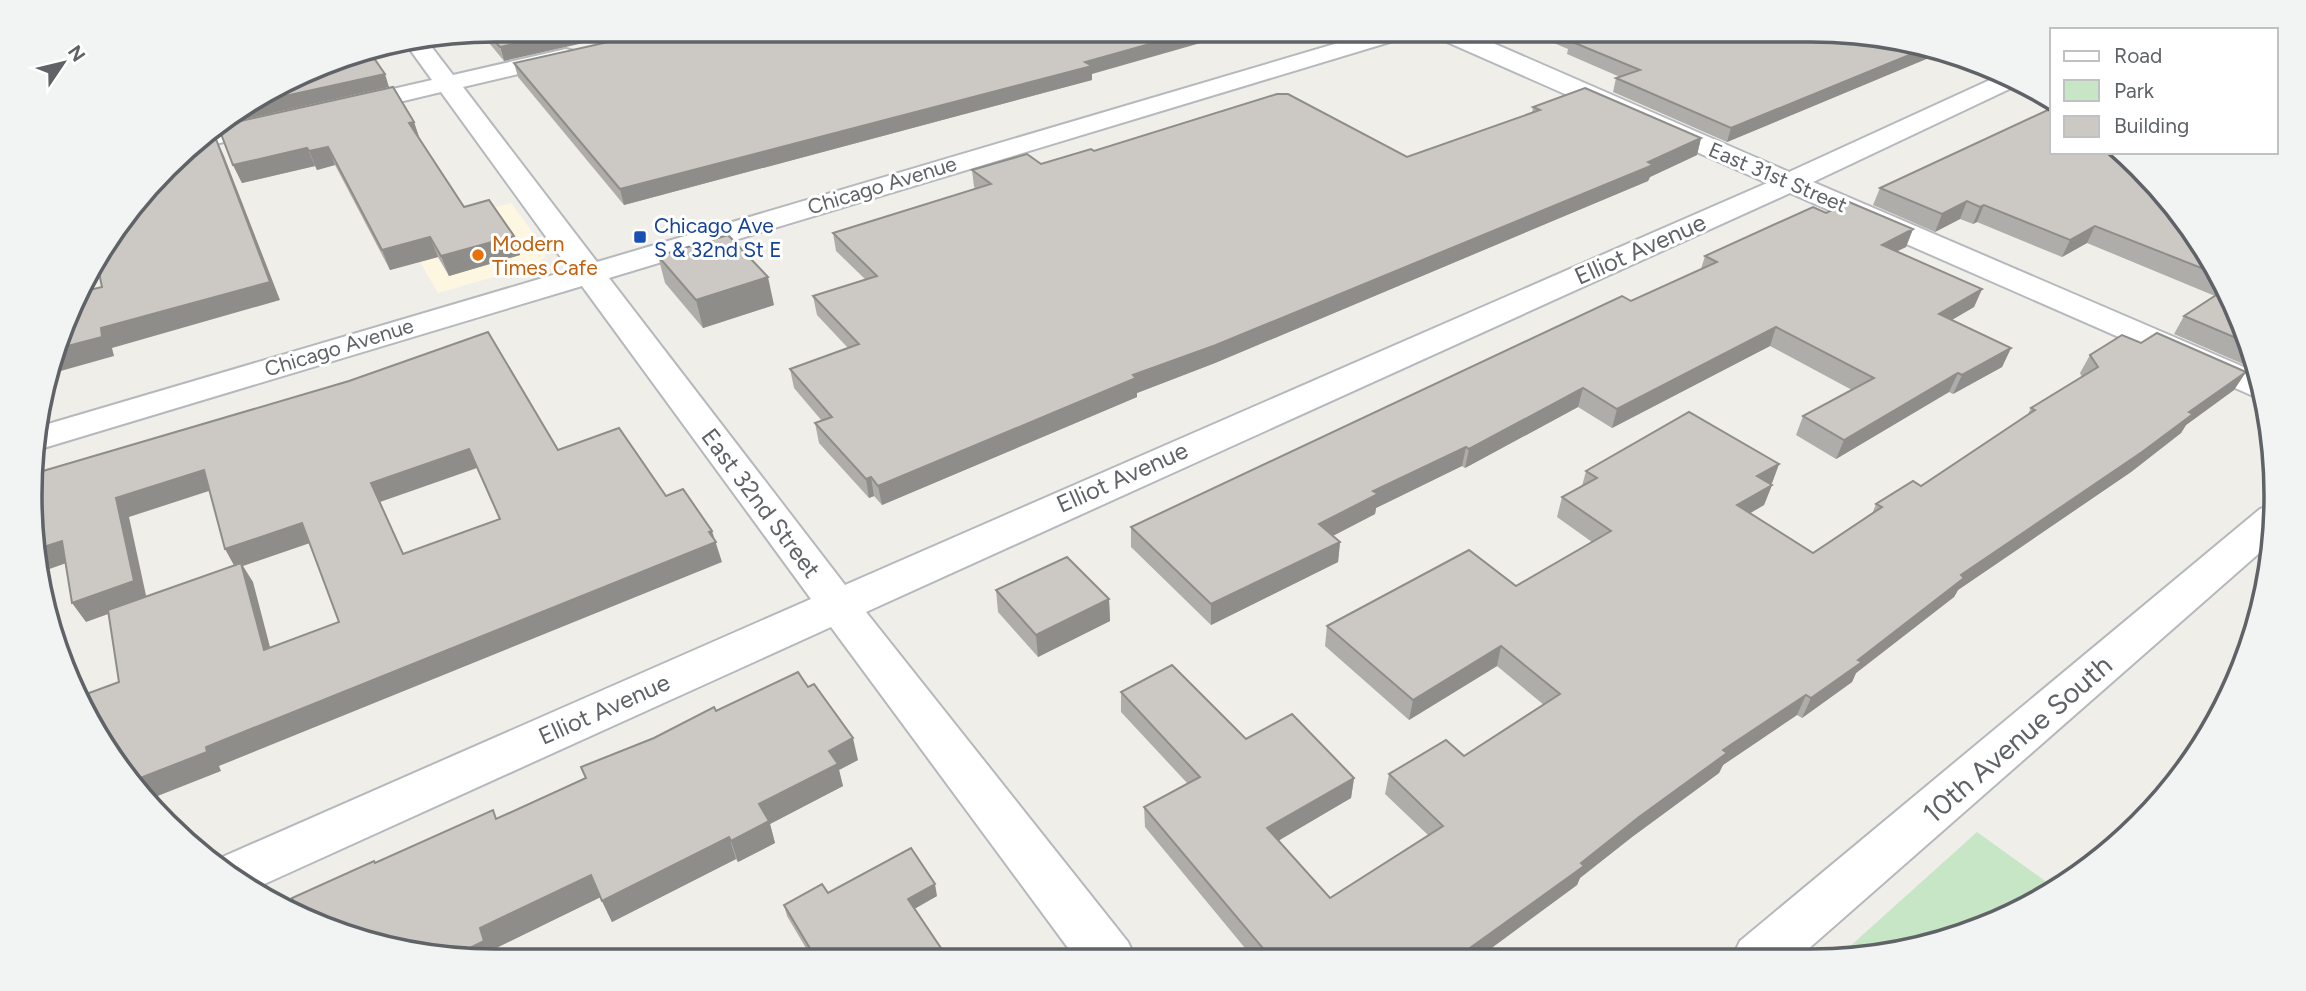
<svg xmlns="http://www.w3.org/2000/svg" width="2306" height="991" font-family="Figtree,sans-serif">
<rect width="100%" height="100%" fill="#f0eee8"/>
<polygon fill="#fdf6e1" points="511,203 546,250 545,257 535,265 438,293 403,232"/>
<polygon fill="#c7e6c6" points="1977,832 2055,888 2016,913 1872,957 1838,957"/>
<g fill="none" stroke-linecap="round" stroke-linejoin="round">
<defs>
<g id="minor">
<polygon points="1382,30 1416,30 1413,35 609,278 845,585 1767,183 1447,42 1441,30 1463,30 1789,172 2003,74 2022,83 1813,182 2260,374 2264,398 2251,395 1790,193 866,612 1128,942 1136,959 1077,960 831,627 251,890 211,862 811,599 582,286 37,450 38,427 570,270 441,92 345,115 336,112 332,107 336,102 432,80 406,44 427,41 453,75 566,49 574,51 578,56 574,61 463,87 597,262"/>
<polygon points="273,115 282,118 286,123 282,128 195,149 187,147 210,130"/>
<polygon points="2274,505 2273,541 1799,957 1732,958 1740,941 2260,509"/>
</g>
</defs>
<use href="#minor" stroke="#b5b8bc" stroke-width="4"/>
<use href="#minor" fill="#fff" fill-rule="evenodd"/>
</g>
<g fill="#afada9">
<polygon points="495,30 504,61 480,32"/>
<polygon points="1523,30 1811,30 1943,52 1727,142 1613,92 1616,78 1620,77 1567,54 1568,49"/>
<polygon points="514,63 1092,74 1092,80 624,205 518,77"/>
<polygon points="1533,107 1701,138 1697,155 1650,177 1648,181 1215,363 1137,393 1137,397 882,505 874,496 869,498 819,443 815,423 822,421 794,388 790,369 848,348 817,315 813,296 865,279 836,251 833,233 976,189 974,187 972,170 1041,164 1094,151 1407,157 1532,113"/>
<polygon points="414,122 420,140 464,207 520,255 449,276 438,257 390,270 335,165 317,170 315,166 242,183 233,165"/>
<polygon points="1880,188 2180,212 2228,290 2259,371 2174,334 2184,316 2215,296 2087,243 2062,257 1977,222 1973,224 1960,219 1935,232 1873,205"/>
<polygon points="1826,213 1913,229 1906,247 1897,251 1982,289 1974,307 1952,320 2011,348 2002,367 1953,394 1949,392 1836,459 1796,435 1803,416 1852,390 1770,346 1612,428 1578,407 1465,468 1462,466 1376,508 1375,514 1333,536 1340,542 1338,562 1211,625 1131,547 1131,527 1701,269 1705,256"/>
<polygon points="658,256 774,305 703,328 665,283"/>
<polygon points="2141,343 2246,372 2234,390 2186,425 2181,433 2131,472 1958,590 1954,597 1856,673 1852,682 1802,718 1797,715 1723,765 1719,773 1632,837 1580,878 1577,885 1478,958 1254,959 1145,827 1144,807 1188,784 1121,712 1121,692 1354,778 1351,798 1278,840 1330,898 1428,835 1385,794 1389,774 1464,756 1544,705 1497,666 1409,720 1325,646 1327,626 1516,586 1592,542 1557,517 1562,497 1582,486 1586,471 1779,464 1772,483 1770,484 1772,485 1764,505 1750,513 1813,553 1872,514 1876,504 1921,486 2028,414 2031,408 2082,377 2080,373 2090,355"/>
<polygon points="996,590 1109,599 1110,621 1038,657 998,612"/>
<polygon points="716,711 858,760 839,770 843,786 770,824 775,843 738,862 736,859 612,922 600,897 492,950 375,863 497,818 585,778 654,738"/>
<polygon points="2147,812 2117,846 2111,850 2120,838"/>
<polygon points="828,893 937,896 914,908 949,960 813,960 787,916 784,905"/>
</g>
<g fill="#8f8d89">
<polygon points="579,30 641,30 504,61 500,47"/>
<polygon points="1200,30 1246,30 1092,74 1092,80 624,205 620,189"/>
<polygon points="1924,49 1943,52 1727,142 1731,128"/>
<polygon points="385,74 389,87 219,125 219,124 244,105"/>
<polygon points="414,122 420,140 409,123"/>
<polygon points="1701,138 1697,155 1650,177 1648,181 1215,363 1137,393 1137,397 882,505 878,486 1133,375 1648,162"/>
<polygon points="216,139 224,156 280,300 112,348 114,356 50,374 60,348 101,328"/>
<polygon points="328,147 335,165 317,170 309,151"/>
<polygon points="307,148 315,166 242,183 233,165"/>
<polygon points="1967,201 1960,219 1935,232 1942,214"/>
<polygon points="1984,205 1977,222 1973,224 1980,207"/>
<polygon points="2095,226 2087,243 2062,257 2070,240"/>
<polygon points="1913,229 1906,247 1875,262 1882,245"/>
<polygon points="514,236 520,255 449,276 441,256"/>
<polygon points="430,237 438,257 390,270 382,250"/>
<polygon points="768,277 774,305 703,328 696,300"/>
<polygon points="1982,289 1974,307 1931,332 1939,314"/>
<polygon points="1776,327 1770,346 1612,428 1617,409"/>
<polygon points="2011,348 2002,367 1953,394 1962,375"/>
<polygon points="2246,372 2234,390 2186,425 2181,433 2131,472 1958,590 1954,597 1856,673 1852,682 1802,718 1811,698 1961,575"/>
<polygon points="1958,373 1949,392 1836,459 1844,440"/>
<polygon points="1583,388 1578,407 1465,468 1469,449"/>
<polygon points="1466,447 1462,466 1376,508 1375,514 1317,544 1319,524 1373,491"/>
<polygon points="469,449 477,468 380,502 412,574 371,483"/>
<polygon points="1779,464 1772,483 1750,496 1757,476"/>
<polygon points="204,470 215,489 129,517 147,600 86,622 72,603 116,498"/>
<polygon points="871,477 874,496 869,498 866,479"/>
<polygon points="1772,485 1764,505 1730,525 1737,505"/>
<polygon points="302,523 313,542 243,566 253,582 276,670 264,650 236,569 225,549"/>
<polygon points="712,531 722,562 219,766 221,771 150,799 135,780 206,747"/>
<polygon points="62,541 75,560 38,573 34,557 34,550"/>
<polygon points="1340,542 1338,562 1211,625 1211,604"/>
<polygon points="1109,599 1110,621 1038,657 1036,635"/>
<polygon points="1501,646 1497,666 1409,720 1413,700"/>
<polygon points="1806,695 1797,715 1723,765 1719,773 1632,837 1580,878 1577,885 1478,958 1456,958 1581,863 1723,750"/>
<polygon points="853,738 858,760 839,770 843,786 770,824 775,843 738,862 731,841 759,804 829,751"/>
<polygon points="1354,778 1351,798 1266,848 1267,828"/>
<polygon points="729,837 736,859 612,922 602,901"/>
<polygon points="591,875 601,897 492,950 496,961 456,955 480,928"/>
<polygon points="935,884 937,896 911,911 908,899"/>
</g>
<g fill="#ccc9c4" stroke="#8f8d89" stroke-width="2" fill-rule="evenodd">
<polygon points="495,30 579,30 500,47 486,31"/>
<polygon points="662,30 1200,30 1085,62 1092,66 620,189 514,63"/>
<polygon points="1557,30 1811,30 1924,49 1731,128 1616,78 1640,70 1570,41 1578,38"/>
<polygon points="369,51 385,74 244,105 262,92 345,55"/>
<polygon points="393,87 414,122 409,123 464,207 489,200 514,236 441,256 430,237 382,250 328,147 309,151 307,148 233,165 218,126"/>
<polygon points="1585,88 1701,138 1648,162 1653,165 1216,345 1133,375 1136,378 878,486 871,477 866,479 815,423 832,417 790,369 859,344 813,296 877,276 833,233 991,184 972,170 1027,154 1041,164 1091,149 1094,151 1277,94 1288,94 1407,157 1540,110 1533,107"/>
<polygon points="2052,108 2052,152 2124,152 2180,212 2219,275 2095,226 2070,240 1984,205 1980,207 1967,201 1942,214 1880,188"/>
<polygon points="216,139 270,282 101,328 102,337 60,348 81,292 102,287 96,258 189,145"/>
<polygon points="1849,202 1913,229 1882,245 1982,289 1939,314 2011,348 1962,375 1958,373 1844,440 1803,416 1874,378 1776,327 1617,409 1583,388 1469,449 1466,447 1373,491 1378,494 1319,524 1340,542 1211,604 1131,527 1622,296 1631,301 1717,262 1705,256 1813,207 1826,213"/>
<polygon points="728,235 768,277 696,300 658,256"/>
<polygon points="2227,288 2228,290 2248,343 2184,316"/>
<path d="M488,332l70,118 61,-22 47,68 17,-7 29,42 -3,1 7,10 -510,205 1,5 -72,28 -43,-52 -14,-31 41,-15 -11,-72 133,-47 23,87 75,-28 -37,-99 -77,26 -21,-79 -88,28 18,83 -62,22 -10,-62 -28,9 2,-77 313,-92zM469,449l31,70 -97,35 -32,-71z"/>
<polygon points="2157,333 2246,372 2189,412 2193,414 2142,452 1961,575 1964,578 1858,660 1862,662 1811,698 1806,695 1723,750 1727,753 1639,817 1581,863 1584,866 1456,958 1272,959 1144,807 1200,777 1121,692 1172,665 1246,739 1292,714 1354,778 1267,828 1330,898 1443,826 1389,774 1446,740 1464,756 1560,694 1501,646 1413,700 1327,626 1469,550 1516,586 1611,531 1562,497 1597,478 1586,471 1689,412 1779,464 1757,476 1772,485 1737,505 1813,553 1882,507 1876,504 1913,481 1921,486 2035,410 2031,408 2098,367 2090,355 2122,335 2141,343"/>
<polygon points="1067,557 1109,599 1036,635 996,590"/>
<polygon points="798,672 808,687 814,684 853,738 829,751 838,764 759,804 769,821 731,841 729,837 602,901 591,875 480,928 484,941 456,955 446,953 444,949 439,952 345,936 284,909 294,904 292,898 374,861 375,863 493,810 496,819 586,778 581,767 654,738 714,707 716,711"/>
<polygon points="2147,812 2123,840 2120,838"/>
<polygon points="911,848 935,884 908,899 949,960 817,960 784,905 822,884 828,893"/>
<polygon points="662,954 665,961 650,961"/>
</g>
<rect fill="#1a4fb4" stroke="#fff" stroke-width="2.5" x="633" y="230" width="14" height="14" rx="3.5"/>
<circle fill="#e8710a" stroke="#fff" stroke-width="2.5" cx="478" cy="255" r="7"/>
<g text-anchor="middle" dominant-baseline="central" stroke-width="6" stroke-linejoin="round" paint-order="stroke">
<g font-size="21" fill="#5f6367" stroke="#fff">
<text transform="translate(1778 177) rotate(23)">East 31st Street</text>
<text transform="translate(882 185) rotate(-17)">Chicago Avenue</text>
<text transform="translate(339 347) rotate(-17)">Chicago Avenue</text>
</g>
<g font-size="21" fill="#164399" stroke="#fff" text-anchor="start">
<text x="654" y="225">Chicago Ave<tspan x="654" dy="24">S &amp; 32nd St E</tspan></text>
</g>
<g font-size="21" fill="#c56008" stroke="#fff" text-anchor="start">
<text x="492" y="243">Modern<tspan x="492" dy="24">Times Cafe</tspan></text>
</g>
<g font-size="24" fill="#5f6367" stroke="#fff">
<text transform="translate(1640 249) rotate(-24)">Elliot Avenue</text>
<text transform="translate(1122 477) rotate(-24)">Elliot Avenue</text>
<text transform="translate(761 503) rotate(53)">East 32nd Street</text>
<text transform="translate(604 709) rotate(-24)">Elliot Avenue</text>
</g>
<g font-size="28" fill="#5f6367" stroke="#fff">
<text transform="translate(2017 739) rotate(-41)">10th Avenue South</text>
</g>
</g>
<path d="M0 0H2306V991H0ZM495 42H1811A453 453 0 0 1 2264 495V496A453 453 0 0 1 1811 949H495A453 453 0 0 1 42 496V495A453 453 0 0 1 495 42Z" fill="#f2f3f3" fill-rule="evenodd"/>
<path fill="none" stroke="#5f6367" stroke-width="3.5" d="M495 42H1811A453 453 0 0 1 2264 495V496A453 453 0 0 1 1811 949H495A453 453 0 0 1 42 496V495A453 453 0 0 1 495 42Z"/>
<rect x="2050" y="28" width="228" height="126" fill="#ffffff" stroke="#bfc1c2" stroke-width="2"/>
<rect x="2064" y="51" width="35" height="10" fill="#ffffff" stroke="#bfc1c2" stroke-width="2"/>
<text x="2114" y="63" font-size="21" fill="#5f6367">Road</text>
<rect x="2064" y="80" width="35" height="21" fill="#c7e6c6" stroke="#bfc1c2" stroke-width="2"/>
<text x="2114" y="98" font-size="21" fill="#5f6367">Park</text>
<rect x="2064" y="116" width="35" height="21" fill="#ccc9c4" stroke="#bfc1c2" stroke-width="2"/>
<text x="2114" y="133" font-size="21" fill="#5f6367">Building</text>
<g transform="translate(63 63) rotate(55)" stroke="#ffffff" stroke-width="5" paint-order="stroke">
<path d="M0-5L12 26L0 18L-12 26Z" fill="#5f6367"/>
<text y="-10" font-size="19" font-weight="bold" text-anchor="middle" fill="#5f6367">N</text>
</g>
</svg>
